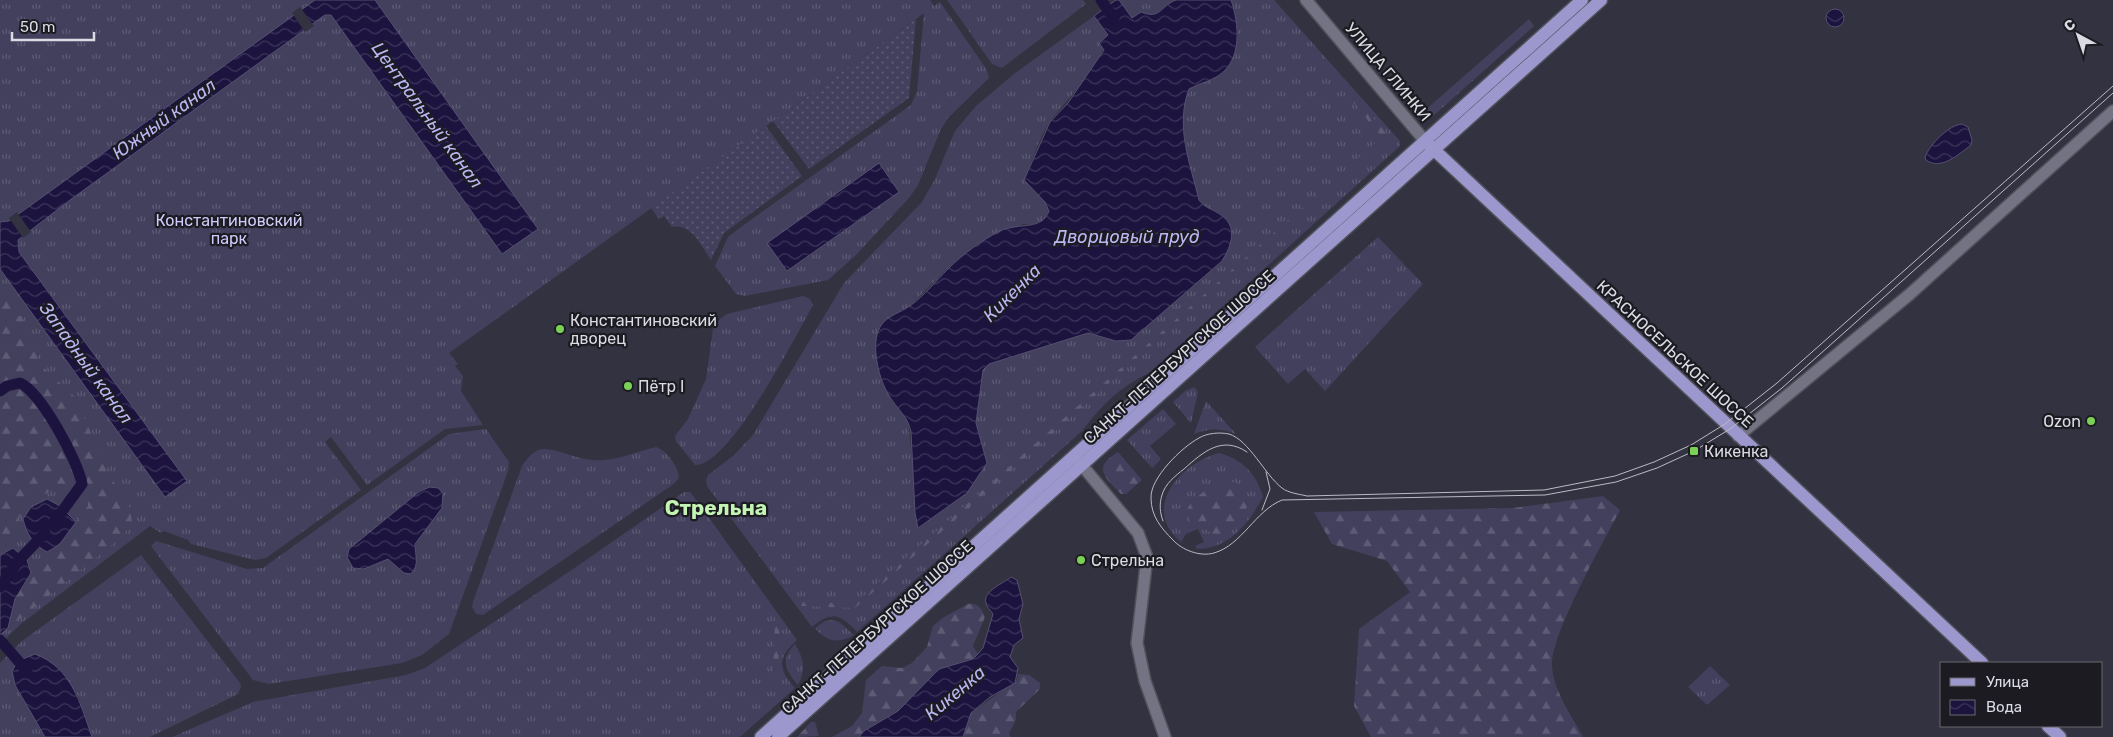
<svg xmlns="http://www.w3.org/2000/svg" width="2113" height="737" font-family="Rubik,sans-serif">
<defs>
<pattern id="grass-tufts" width="24" height="20" patternUnits="userSpaceOnUse" patternTransform="scale(1.25)"><rect width="24" height="20" fill="#43405e"/><path d="M3 7l-1-3M5 7V3M7 7l1-3M15 17l-1-3M17 17v-4M19 17l1-3" fill="none" stroke="#5e5b75"/></pattern>
<pattern id="forest-firs" width="22" height="20" patternUnits="userSpaceOnUse" patternTransform="scale(1.25)"><rect width="22" height="20" fill="#43405e"/><path d="M5 1l3.5 6h-7zM16 11l3.5 6h-7z" fill="#5e5b75"/></pattern>
<pattern id="garden-dots" width="8" height="8" patternUnits="userSpaceOnUse" patternTransform="scale(1.25)"><rect width="8" height="8" fill="#43405e"/><path d="M2 2h.1M6 6h.1" fill="none" stroke="#5e5b75" stroke-width="1.8" stroke-linecap="round"/></pattern>
<pattern id="water-waves" width="16" height="10" patternUnits="userSpaceOnUse" patternTransform="scale(1.25)"><rect width="16" height="10" fill="#1c143f"/><path d="M0 5q4-4 8 0t8 0" fill="none" stroke="#3c365b"/></pattern>
</defs>
<rect width="100%" height="100%" fill="#333240"/>
<g fill="url(#grass-tufts)" fill-rule="evenodd">
<path d="M0,0h930l4,6 6,-4 47,68 2,8 -41,40 -8,13 -22,54 -9,13 -54,58 -27,24 -83,16 -9,-2 -21,-28 13,-29 13,-10 170,-122 6,-14 7,-78 -475,340 9,11 -3,2 8,10 -2,15 22,34 -38,4 -78,56 -36,-48 -6,5 36,48 -95,68 -11,2 -64,-16 -3,-4 -24,-9 -3,2 -11,-7 -128,97 -22,21zM879,163l20,29 -112,79z"/>
<polygon points="947,0 1083,0 1086,4 1002,68 992,64"/>
<polygon points="1119,0 1176,0 1158,14 1132,18"/>
<path d="M1231,0h43l126,141v5l-251,227c-28,13 -48,32 -66,57l-226,202c-17,-19 -26,-21 -45,-5l-105,-141 -1,-5 2,-6 25,-19 20,-21 91,-152 78,-81 13,-23 20,-48 21,-25 38,-32 80,-58 14,19c-9,33 -36,59 -57,85 -11,15 -19,42 -27,60l21,22 4,9 -3,8 -8,6 -15,-1 -45,19 -29,24 -39,39 -27,17 -7,31 10,34 6,13 16,18 11,109 48,-35 19,-30 -10,-40 7,-53 6,-6 99,-31 15,5 28,2 91,-79 -2,-48 -15,-6 -6,-7c-9,-37 -24,-74 -10,-111l13,-7 17,-6 17,-27 2,-16z"/>
<polygon points="1529,19 1534,26 1433,116 1427,117 1422,113"/>
<polygon points="1378,237 1423,284 1325,391 1305,369 1288,384 1255,347"/>
<path d="M803,296l7,3 3,6c-17,30 -83,161 -118,160l-19,-24 -1,-5 13,-17 18,-40 7,-50 6,-9 8,-6z"/>
<polygon points="1194,387 1198,392 1191,423 1173,402 1185,391"/>
<path d="M1206,401l30,33c-15,-6 -27,-6 -42,0z"/>
<polygon points="1163,409 1176,424 1150,446 1161,459 1152,468 1127,440"/>
<path d="M486,429l23,33 -1,9 -59,163 -27,21 -20,8 -133,21 -16,-4 -102,-134 5,-5 91,28 16,-1 186,-134zM420,491c-1,21 -1,41 -5,60 -1,7 -8,16 -11,22l-16,-14 -39,-10z"/>
<path d="M656,447c10,3 22,19 23,30l-4,6 -192,132 -7,-1 -4,-7 1,-5 49,-136c5,-7 11,-16 21,-17 12,-1 34,10 49,11 25,2 41,-8 64,-13z"/>
<path d="M1219,453c23,6 38,21 44,44 -14,26 -34,52 -66,52l-2,-3 9,-4 -6,-13 -12,5 -5,8c-41,-34 0,-79 38,-89z"/>
<path d="M684,492h6l4,5 103,143c-20,18 -19,29 -2,48l-55,49h-568l81,-35 153,-27 19,-7 154,-103z"/>
<polygon points="141,555 240,683 241,687 238,694 150,737 92,737 78,695 15,685 45,737 0,737 0,663 22,641"/>
<path d="M832,620l7,2 15,13c-15,9 -28,7 -39,-7l10,-7z"/>
<path d="M795,644c9,15 11,26 3,41 -13,-14 -18,-26 -3,-41z"/>
<polygon points="1710,666 1730,685 1707,705 1688,687"/>
</g>
<g fill="url(#forest-firs)">
<polygon points="1331,70 1389,136 855,608 801,606 799,601 854,604 1382,137 1328,72"/>
<path d="M0,294l26,29 15,42 35,33 30,71 24,39 2,15 -11,15 -113,90 7,-29 19,-33 13,-14 12,-7 29,-39v-4c-8,-8 -16,-12 -26,-17l-6,2 -24,15 -13,16c2,12 -3,18 -9,28l-10,2z"/>
<path d="M1118,452l24,28 -16,14h-5c-15,-16 -30,-26 -3,-42z"/>
<path d="M1231,481l12,5 -1,13 5,7c-3,13 -18,27 -31,30l-18,-12 -6,-1 -7,-10c8,-18 27,-28 46,-32z"/>
<path d="M1603,496l17,14c-17,33 -70,125 -68,157 2,25 20,49 31,70h-212l-17,-31 5,-77 51,-37 -23,-31 -55,-17 -18,-32 199,-4z"/>
<path d="M968,604c11,-1 13,4 17,13l-12,29 5,8 -5,5 -34,11 -41,41 -34,20 -5,6h-27l20,-11 10,-13 4,-33 16,-14 20,2 10,-5 15,-16 6,-21 11,-9z"/>
<polygon points="775,618 780,619 778,675 708,737 701,737 773,673"/>
<polygon points="1018,674 1029,675 1040,683 1040,689 1016,712 1016,719 1009,734 1011,737 963,737 971,713 1017,680"/>
<polygon points="811,722 815,722 819,736 797,737"/>
</g>
<g fill="url(#garden-dots)">
<polygon points="916,19 909,98 809,169 773,121"/>
<path d="M766,126l36,50 -78,57 -13,27c-10,-14 -19,-37 -39,-33l-8,-11 -5,3 -8,-11z"/>
</g>
<g fill="url(#water-waves)" stroke="#555070">
<polygon points="315,0 375,0 538,229 502,254 331,15 325,15 70,200 18,240 19,252 187,481 165,497 0,269 0,222 9,221"/>
<path d="M1116,0h3l13,18 9,-6c20,8 19,-6 35,-12 8,0 44,0 55,0 8,23 12,60 -13,76 -8,5 -20,8 -29,13 -14,37 1,74 10,111 6,8 11,8 19,13 21,12 14,32 4,48l-91,79 -15,1 -28,-8 -99,31 -6,6 -7,53 11,40 -20,30 -49,35 -3,-15 -4,-81c-3,-15 -11,-20 -19,-32 -9,-12 -15,-31 -16,-46 -1,-10 0,-22 6,-30 6,-8 19,-12 28,-18 15,-11 26,-25 38,-37 15,-15 34,-29 52,-38 19,-9 42,0 49,-20l-4,-9 -21,-22 26,-58 18,-19 36,-53 -5,-7 9,-8 -14,-19z"/>
<circle cx="1835" cy="18" r="9"/>
<path d="M1962,124l6,3 4,13 -1,5c-12,9 -30,26 -45,15l-1,-3c5,-13 24,-32 37,-33z"/>
<polygon points="879,163 899,192 787,271 767,243"/>
<path d="M430,487l8,1 5,5 -1,15 -27,36c0,12 5,20 -4,30l-7,-1 -16,-14 -24,10 -11,-1 -6,-11 2,-8 71,-58z"/>
<path d="M47,499l13,7 16,16 -17,23 -12,7c-14,-8 -20,-17 -24,-33l8,-12z"/>
<polygon points="13,548 27,560 31,573 15,599 8,628 0,635 0,555"/>
<path d="M1011,577l6,3 6,24 -4,15 4,19 -9,7 -4,12 8,11 -3,15 -25,14 -19,16 -8,24h-104l5,-6 34,-20 41,-42 34,-10 5,-5 5,-6 10,-34c-2,-3 -7,-8 -7,-11 -4,-12 20,-21 25,-26z"/>
<path d="M35,654c37,14 45,49 57,83h-47l-30,-52 -3,-14 6,-10z"/>
</g>
<g fill="#333240">
<polygon points="300,7 314,26 305,32 292,13"/>
<polygon points="17,212 31,232 23,238 9,218"/>
</g>
<g fill="none" stroke-linecap="round" stroke-linejoin="round">
<g stroke="#1c143f" stroke-width="11">
<polyline points="1101,0 1114,19"/>
<path d="M0,391l7,-5 13,-3c21,9 58,78 62,101l-27,37"/>
<polyline points="0,587 18,561 45,533"/>
<polyline points="0,640 27,671"/>
</g>
<defs>
<g id="minor">
<polyline points="1306,0 1425,141"/>
<polyline points="1738,436 1910,294 2113,111"/>
<polyline points="1076,458 1138,533 1147,557 1137,643 1145,681 1165,737"/>
</g>
<g id="major">
<polyline points="1429,145 1982,663"/>
<polyline points="2048,726 2060,737"/>
<polyline points="761,737 1582,0"/>
<polyline points="778,737 1601,0"/>
</g>
</defs>
<use href="#minor" stroke="#51505b" stroke-width="14"/>
<use href="#major" stroke="#51505b" stroke-width="15"/>
<use href="#minor" stroke="#747383" stroke-width="11"/>
<use href="#major" stroke="#9c97cc" stroke-width="12"/>
<g stroke="#bbbbc5" stroke-width="1">
<path d="M2113,86l-336,297 -52,41 -34,21 -37,17 -39,14 -71,14 -237,6c-8,-2 -19,-3 -25,-8 -17,-13 -33,-48 -53,-54 -9,-2 -22,-1 -30,4 -17,9 -49,40 -48,60 0,18 10,30 22,42 9,10 27,17 41,13 28,-8 41,-42 68,-53l263,-5 71,-13 41,-14 37,-17 36,-22 52,-41 331,-295"/>
<polyline points="1262,510 1270,489 1266,472"/>
<path d="M1163,521c-3,-8 -4,-17 -1,-26 3,-11 13,-19 22,-26 19,-17 38,-34 63,-17"/>
</g>
</g>
<g fill="#7bd156" stroke="#1b1b21" stroke-width="2">
<circle cx="560" cy="329" r="5"/>
<circle cx="628" cy="386" r="5"/>
<circle cx="2091" cy="421" r="5"/>
<rect x="1689" y="446" width="10" height="10" rx="2.5"/>
<circle cx="1081" cy="560" r="5"/>
</g>
<g text-anchor="middle" dominant-baseline="central" stroke-width="4.5" stroke-linejoin="round" paint-order="stroke">
<g font-size="16" fill="#dbdbe4" stroke="#1b1b21">
<text transform="translate(1388 72) rotate(50)">УЛИЦА ГЛИНКИ</text>
<text transform="translate(1675 354) rotate(43)">КРАСНОСЕЛЬСКОЕ ШОССЕ</text>
<text transform="translate(1179 357) rotate(-42)">САНКТ-ПЕТЕРБУРГСКОЕ ШОССЕ</text>
<text transform="translate(877 627) rotate(-42)">САНКТ-ПЕТЕРБУРГСКОЕ ШОССЕ</text>
</g>
<g font-size="16" fill="#cecbfa" stroke="#1b1b21">
<text x="229" y="220">Константиновский<tspan x="229" dy="18">парк</tspan></text>
</g>
<g font-size="16" fill="#dbdbe4" stroke="#1b1b21" text-anchor="start">
<text x="570" y="320">Константиновский<tspan x="570" dy="18">дворец</tspan></text>
<text x="638" y="386">Пётр I</text>
<text x="2081" y="421" text-anchor="end">Ozon</text>
<text x="1704" y="451">Кикенка</text>
<text x="1091" y="560">Стрельна</text>
</g>
<g font-size="18" font-style="italic" fill="#bab6f3" stroke="#1b1b21">
<text transform="translate(427 115) rotate(54)">Центральный канал</text>
<text transform="translate(164 119) rotate(-36)">Южный канал</text>
<text x="1127" y="237">Дворцовый пруд</text>
<text transform="translate(1012 293) rotate(-45)">Кикенка</text>
<text transform="translate(86 363) rotate(54)">Западный канал</text>
<text transform="translate(955 693) rotate(-40)">Кикенка</text>
</g>
<g font-size="21" font-weight="bold" fill="#c4f4b3" stroke="#1b1b21">
<text x="716" y="507">Стрельна</text>
</g>
</g>
<rect x="1940" y="662" width="162" height="65" fill="#1b1b21" stroke="#68686f"/>
<rect x="1950" y="678" width="25" height="8" fill="#9c97cc" stroke="#68686f"/>
<text x="1986" y="687" font-size="15" fill="#dbdbe4">Улица</text>
<rect x="1950" y="700" width="25" height="15" fill="url(#water-waves)" stroke="#68686f"/>
<text x="1986" y="712" font-size="15" fill="#dbdbe4">Вода</text>
<g transform="translate(2078 35) rotate(320)" stroke="#1b1b21" stroke-width="4" paint-order="stroke">
<path d="M0-4L9 19L0 12L-9 19Z" fill="#dbdbe4"/>
<text y="-8" font-size="14" font-weight="bold" text-anchor="middle" fill="#dbdbe4">С</text>
</g>
<path d="M12 32v8h82v-8" fill="none" stroke="#dbdbe4" stroke-width="2.5"/>
<text x="20" y="32" font-size="15" fill="#dbdbe4" stroke="#1b1b21" stroke-width="4" paint-order="stroke">50 m</text>
</svg>
